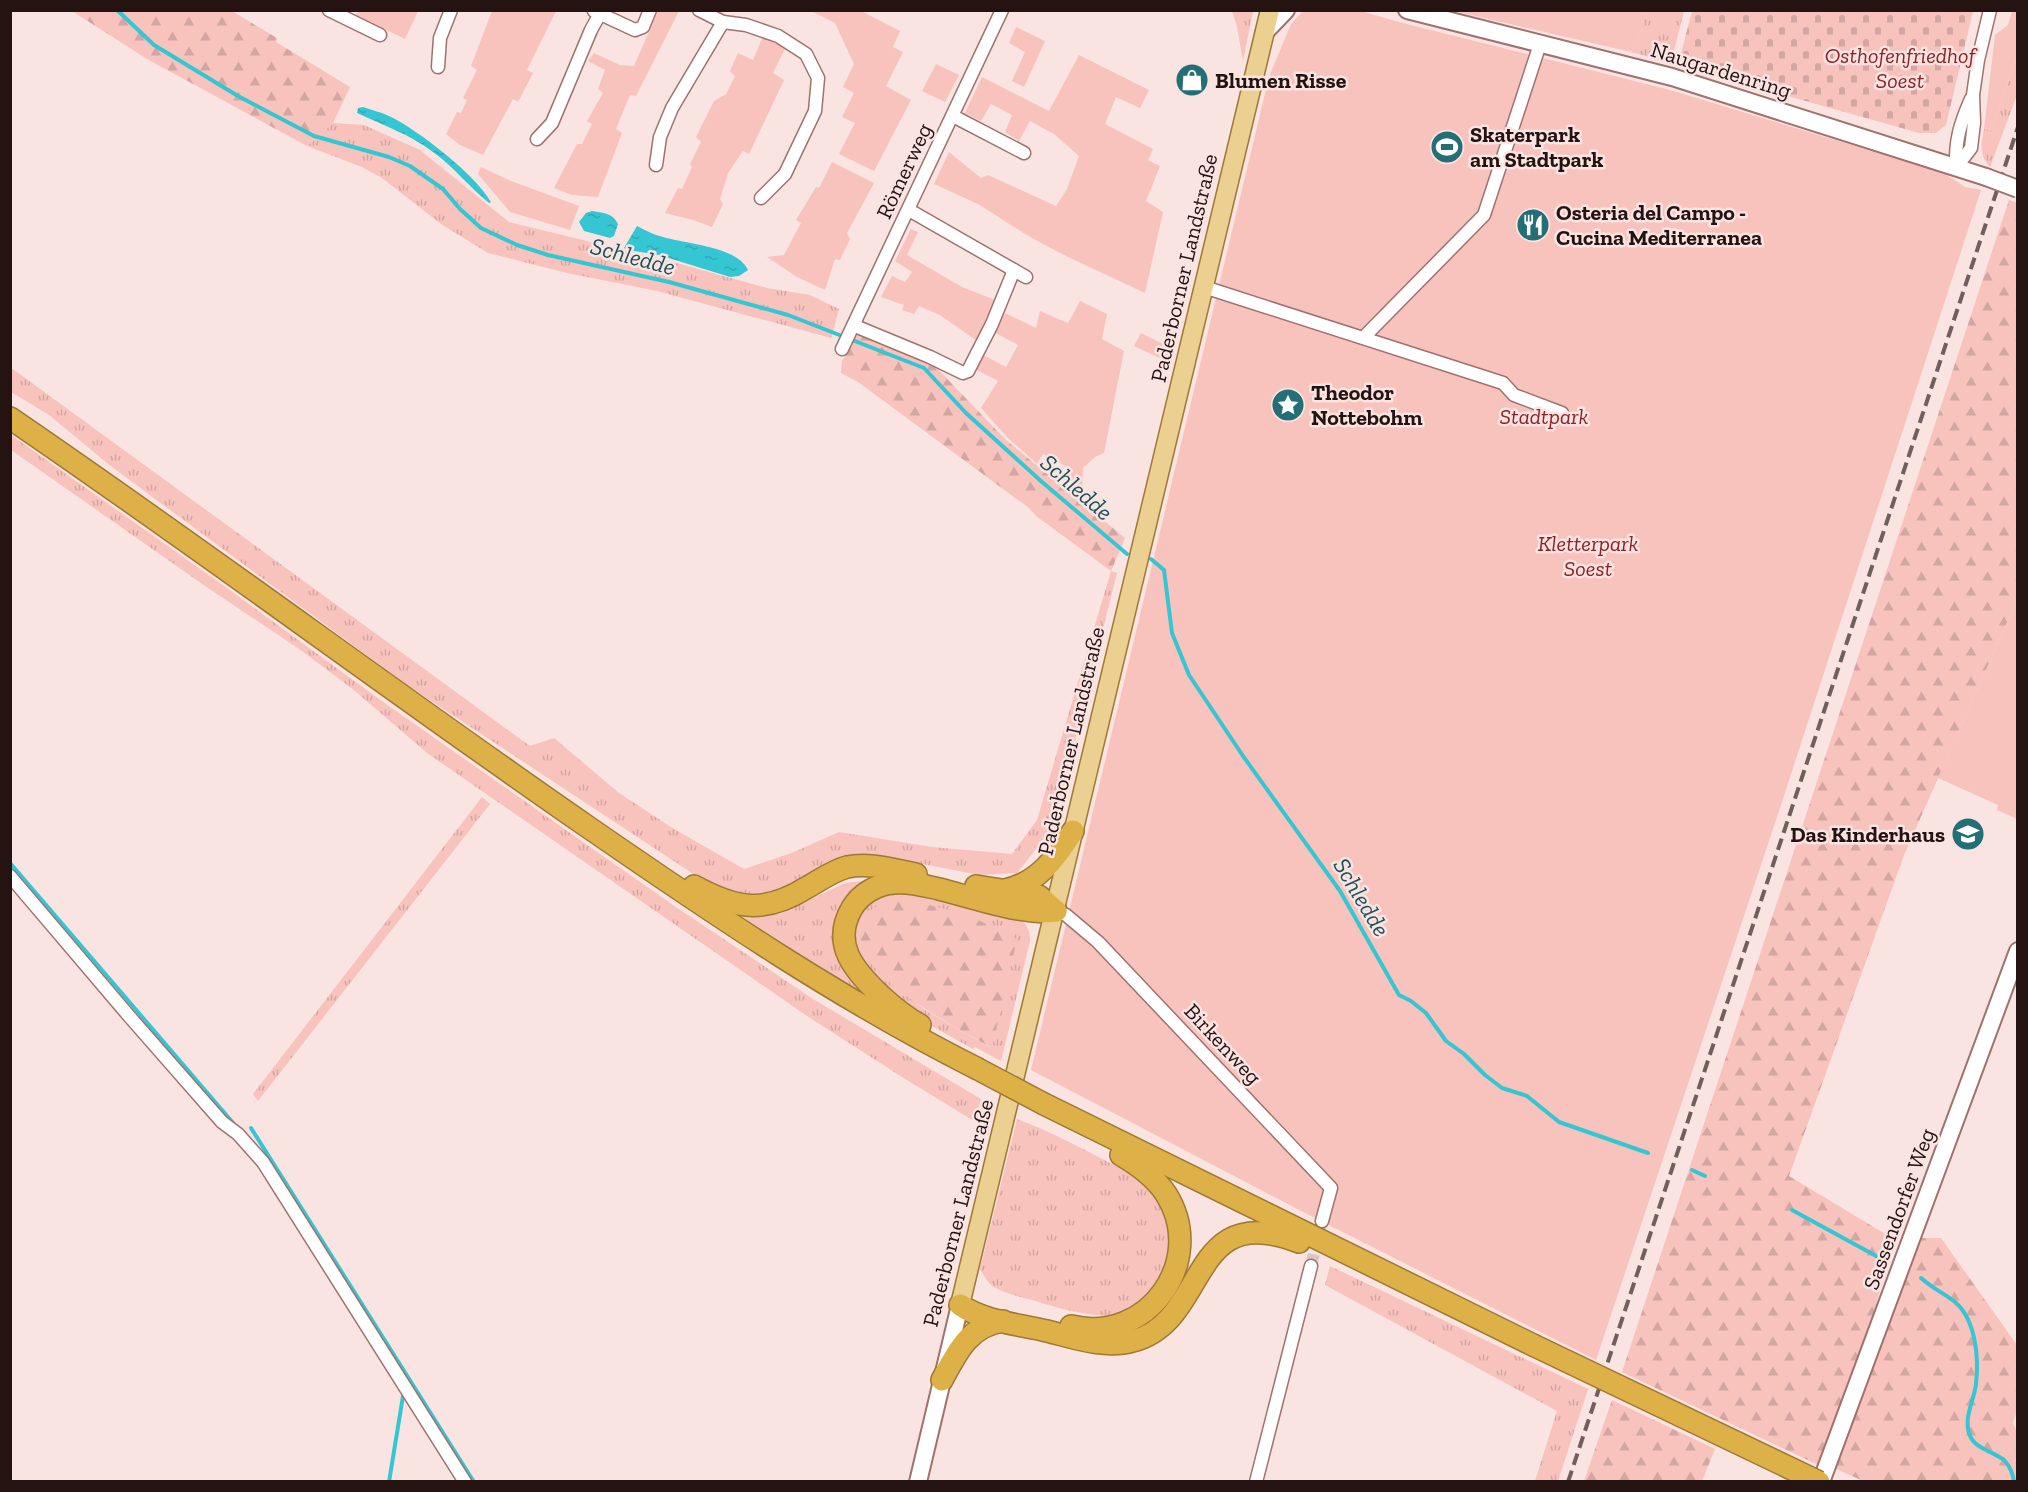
<svg xmlns="http://www.w3.org/2000/svg" width="2028" height="1492" font-family="'Zilla Slab',serif">
<defs>
<pattern id="grass-tufts" width="24" height="20" patternUnits="userSpaceOnUse" patternTransform="scale(1.5)"><rect width="24" height="20" fill="#f8c2bd"/><path d="M3 7l-1-3M5 7V3M7 7l1-3M15 17l-1-3M17 17v-4M19 17l1-3" fill="none" stroke="#d4a6a1"/></pattern>
<pattern id="forest-firs" width="22" height="20" patternUnits="userSpaceOnUse" patternTransform="scale(1.5)"><rect width="22" height="20" fill="#f8c2bd"/><path d="M5 1l3.5 6h-7zM16 11l3.5 6h-7z" fill="#d4a6a1"/></pattern>
<pattern id="cemetery-stones" width="16" height="16" patternUnits="userSpaceOnUse" patternTransform="scale(1.5)"><rect width="16" height="16" fill="#f8c2bd"/><path d="M2 7V4a2 2 0 0 1 4 0v3zM10 15v-3a2 2 0 0 1 4 0v3z" fill="#d4a6a1"/></pattern>
<pattern id="water-ripples" width="26" height="14" patternUnits="userSpaceOnUse" patternTransform="scale(1.5)"><rect width="26" height="14" fill="#35c6d3"/><path d="M2 4q2-2 4 0t4 0M15 11q2-2 4 0t4 0" fill="none" stroke="#2fa9b4"/></pattern>
</defs>
<rect width="100%" height="100%" fill="#f9e4e2"/>
<g fill="url(#grass-tufts)" fill-rule="evenodd">
<polygon points="1232,11 1253,11 1243,61 1237,27"/>
<polygon points="1646,11 1684,11 1671,63 1631,52 1641,31"/>
<path d="M2017,56v39l-27,72c-11,-14 -9,-21 -6,-38l8,1z"/>
<polygon points="333,123 364,125 420,150 509,222 673,262 767,288 810,295 839,309 831,338 657,291 567,273 488,253 441,224 382,178 362,167 307,146"/>
<polygon points="10,367 530,746 554,738 619,793 674,829 744,869 794,852 839,832 932,847 1012,854 1037,820 1111,571 1117,573 1057,812 1043,840 1017,873 979,875 872,854 836,861 780,890 744,895 710,885 404,683 112,467 49,415 11,392"/>
<polygon points="11,435 220,583 386,704 673,905 813,999 981,1099 974,1121 902,1077 807,1016 427,753 355,691 302,651 208,588 11,450"/>
<polygon points="482,797 490,804 258,1101 253,1094"/>
<polygon points="880,879 836,919 873,1000 736,913 780,914 845,883"/>
<path d="M895,889l122,28c10,7 13,12 13,24l-29,120 -26,-14 -2,2 -52,-29 -36,-29 -36,-48 16,-43zM864,918l127,130 -66,-38 -31,-25 -34,-44v-11z"/>
<path d="M1017,1119c32,12 65,29 95,45 12,6 26,12 36,21 40,35 26,112 -25,129 -18,6 -63,-5 -81,-11 -12,-4 -38,-9 -48,-16 -6,-3 -10,-12 -14,-18z"/>
<polygon points="1330,1266 1588,1389 1558,1481 1535,1481 1557,1411 1325,1285"/>
</g>
<g fill="url(#forest-firs)">
<polygon points="72,11 232,11 277,38 276,42 350,87 333,123 307,146 147,59"/>
<polygon points="2009,200 2018,203 2017,600 1904,855 1789,1176 1892,1238 1871,1327 1818,1465 1622,1372"/>
<polygon points="858,333 929,360 1006,440 1125,538 1111,571 1036,516 1029,508 858,382 841,373 842,361"/>
<path d="M896,900h13l57,14 51,25 -25,109c-33,-19 -146,-76 -131,-122 6,-18 18,-22 35,-26z"/>
<polygon points="1920,1238 1941,1238 2017,1345 2017,1411 2013,1423 2017,1432 2017,1481 1863,1481 1834,1468"/>
<polygon points="1612,1400 1715,1449 1702,1481 1584,1481"/>
</g>
<polygon fill="url(#cemetery-stones)" points="1692,11 1692,10 1973,11 1946,125 1936,133 1919,133 1678,65"/>
<g fill="#f8c2bd">
<polygon points="358,11 358,10 418,11 405,39 356,15"/>
<polygon points="492,11 556,11 527,70 533,73 518,102 513,99 483,155 460,145 446,134 457,112 461,113 467,100 463,98 477,70 471,66"/>
<polygon points="658,11 679,11 636,96 630,95 616,129 622,133 598,197 572,195 554,188 577,144 582,144 592,124 587,121 603,93 598,89 605,70 588,61 594,53 620,65 634,66"/>
<polygon points="811,11 861,11 900,31 893,47 903,52 886,86 911,100 874,171 839,154 855,123 842,117 854,93 843,87 854,64 835,23"/>
<polygon points="1303,11 1361,11 1399,22 1670,90 1944,173 1965,187 1981,190 1780,808 1596,1360 1307,1214 1031,1070 1269,77 1291,24"/>
<polygon points="1454,11 1646,11 1641,31 1631,52"/>
<polygon points="2012,11 2017,11 2017,56 1992,130 1984,129 1995,35 2008,25"/>
<polygon points="1016,27 1045,41 1024,87 1012,81 1025,52 1009,43"/>
<polygon points="763,36 786,47 773,73 784,80 749,154 743,151 728,173 720,199 723,204 712,227 693,220 665,213 678,188 682,189 692,167 690,164 701,142 696,137 714,101 726,94 735,76 730,71 738,53 753,60"/>
<polygon points="1079,55 1149,90 1140,108 1116,97 1105,124 1153,149 1148,160 1160,166 1146,201 1163,212 1145,293 1066,256 1030,237 978,204 934,184 949,152 981,178 988,175 1056,206 1067,189 1079,156 1054,134 1030,121 1019,141 1005,132 1012,115 991,104 981,121 965,113 982,77 1049,111"/>
<polygon points="936,64 959,75 945,102 922,91"/>
<polygon points="832,162 874,183 847,233 850,239 840,260 835,259 825,290 797,277 767,257 784,255 801,223 796,220 816,187 819,188"/>
<polygon points="481,167 511,181 579,206 570,230 510,212 478,174"/>
<polygon points="911,229 918,232 907,255 962,287 998,301 980,343 940,315 919,306 914,314 902,310 904,305 881,297 892,276 905,282 912,272 895,261"/>
<polygon points="1080,301 1107,314 1102,339 1124,351 1104,453 1095,457 1083,468 1082,497 1065,485 1071,469 1043,454 1037,464 1007,437 981,408 998,381 975,369 983,355 1006,367 1018,345 994,332 1005,313 1036,328 1040,311 1068,323"/>
<polygon points="1141,333 1171,348 1168,362 1134,346"/>
<polygon points="2017,600 2017,819 1997,810 1998,805 1938,778"/>
</g>
<g fill="url(#water-ripples)">
<path d="M363,107c8,3 18,5 26,9 28,13 87,59 102,86l-2,1c-20,-16 -35,-36 -56,-51 -22,-17 -50,-27 -76,-39l1,-5z"/>
<path d="M592,211c11,2 21,2 26,13l-4,12 -4,2 -26,-7 -5,-9 7,-9z"/>
<path d="M637,226c8,4 17,9 26,11 22,7 74,9 85,33l-9,6 -9,1 -71,-22 -31,-5 -4,-2z"/>
</g>
<g fill="none" stroke-linecap="round" stroke-linejoin="round">
<g stroke="#35c6d3" stroke-width="4">
<polyline points="117,10 154,45 238,96 314,136 389,157 410,166 443,189 460,209 481,228 517,245 548,255 669,282 788,315 924,368 966,413 1042,482 1127,554"/>
<polyline points="1151,559 1164,570 1172,633 1189,675 1243,756 1340,891 1399,995 1411,1001 1426,1013 1446,1041 1464,1054 1485,1075 1502,1088 1527,1096 1559,1122 1648,1153"/>
<polyline points="10,863 234,1124"/>
<polyline points="251,1128 474,1482"/>
<polyline points="1692,1170 1705,1176"/>
<polyline points="1792,1210 1878,1257"/>
<path d="M1921,1278c11,10 24,16 34,24 21,18 24,56 21,82 -2,17 -12,32 -7,49 4,16 25,18 36,28 5,6 8,13 9,21"/>
<polyline points="389,1482 403,1396"/>
</g>
<polyline stroke="#d9c5c3" stroke-width="12" stroke-dasharray="12 6" stroke-linecap="butt" points="1311,1266 1322,1221"/>
<defs>
<g id="street">
<polyline points="329,10 380,35"/>
<polyline points="699,10 723,22 746,25 778,36 806,54 818,78 815,111 785,174 761,198"/>
<polyline points="594,11 635,30 643,27 650,10"/>
<polyline points="438,67 440,38 451,10"/>
<polyline points="953,116 1024,153"/>
<polyline points="537,139 552,123 591,30 602,10"/>
<polyline points="656,165 660,137 672,108 723,22"/>
<polyline points="1956,168 1971,148 1974,123 1973,95 1978,60 1990,10"/>
<path d="M1956,168c-1,-28 4,-44 15,-69"/>
<polyline points="909,210 1026,277"/>
<polyline points="1204,287 1503,383 1514,395 1562,413"/>
<polyline points="855,326 930,357 963,373 968,371 992,324 1014,270"/>
<polyline points="1364,337 1484,215 1540,44"/>
<polyline points="842,349 1002,10"/>
<polyline points="10,876 129,1016 222,1122 238,1134 263,1162 465,1482"/>
<polyline points="1056,911 1066,915 1098,942 1331,1188 1322,1221"/>
<polyline points="1256,1482 1311,1266"/>
</g>
<g id="secondary">
<polyline points="1407,10 1672,77 1986,177"/>
<polyline points="1264,33 1286,10"/>
<polyline points="918,1482 960,1305"/>
<polyline points="1821,1482 2018,951"/>
</g>
<path id="primary" d="M960,1305c105,-431 206,-863 310,-1295"/>
<g id="highway">
<path d="M10,418c195,133 384,275 578,409 126,87 251,172 388,241"/>
<path d="M694,886c42,23 70,28 112,2 13,-7 26,-17 41,-21 23,-5 47,3 69,7"/>
<polyline points="976,886 1039,896 1056,911"/>
<path d="M1005,890c33,-7 51,-32 68,-59"/>
<path d="M920,1025c-15,-8 -28,-19 -40,-30 -26,-25 -49,-51 -28,-87 9,-15 26,-24 42,-25 15,-2 31,3 45,6 32,8 87,27 117,22"/>
<polyline points="1044,1104 1533,1345"/>
<path d="M960,1305c25,17 58,19 87,26 28,7 58,18 86,10 77,-20 54,-143 166,-99"/>
<path d="M1071,1326c77,19 137,-66 95,-132 -11,-17 -28,-29 -45,-39"/>
<path d="M942,1380c15,-28 27,-54 61,-59"/>
</g>
</defs>
<use href="#street" stroke="#a0726e" stroke-width="15"/>
<use href="#secondary" stroke="#a0726e" stroke-width="20"/>
<use href="#primary" stroke="#9d7935" stroke-width="21"/>
<use href="#highway" stroke="#9d7935" stroke-width="24"/>
<use href="#street" stroke="#fff" stroke-width="12"/>
<use href="#secondary" stroke="#fff" stroke-width="16"/>
<use href="#primary" stroke="#ebd091" stroke-width="18"/>
<use href="#highway" stroke="#deb048" stroke-width="21"/>
<polyline stroke="#715e5d" stroke-width="4" stroke-dasharray="12 6" stroke-linecap="butt" points="1568,1482 2018,127"/>
<defs>
<polyline id="secondary-bridge" points="1986,177 2018,189"/>
<g id="highway-bridge">
<polyline points="976,1068 1044,1104"/>
<polyline points="1533,1345 1819,1482"/>
</g>
</defs>
<use href="#secondary-bridge" stroke="#a0726e" stroke-width="20" stroke-linecap="butt"/>
<use href="#highway-bridge" stroke="#9d7935" stroke-width="24" stroke-linecap="butt"/>
<use href="#secondary-bridge" stroke="#fff" stroke-width="16"/>
<use href="#highway-bridge" stroke="#deb048" stroke-width="21"/>
</g>
<defs>
<symbol id="shop-disc" viewBox="-11 -11 22 22"><circle r="9.5" fill="#246e76" stroke="#f9e4e2"/><path d="M-5-2.5h2.3a2.7 3.5 0 0 1 5.4 0H5L5.5 6h-11ZM-1.5-2.5h3a1.5 2.3 0 0 0-3 0Z" fill="#fff"/></symbol>
<symbol id="stadium-disc" viewBox="-11 -11 22 22"><circle r="9.5" fill="#246e76" stroke="#f9e4e2"/><path d="M0-5a6.5 5 0 1 0 0 10a6.5 5 0 1 0 0-10ZM-3.5-1.8h7v3.6h-7Z" fill="#fff"/></symbol>
<symbol id="restaurant-disc" viewBox="-11 -11 22 22"><circle r="9.5" fill="#246e76" stroke="#f9e4e2"/><path d="M-5-6h1v4h1v-4h1v4h1v-4h1v5L-1.5 .5V6h-2V.5L-5-1ZM5-6V6H3V1.5H1.5Q1.5-4 5-6Z" fill="#fff"/></symbol>
<symbol id="sight-disc" viewBox="-11 -11 22 22"><circle r="9.5" fill="#246e76" stroke="#f9e4e2"/><path d="M0-6L1.8-2.2L6-1.7L2.9 1.2L3.7 5.4L0 3.3L-3.7 5.4L-2.9 1.2L-6-1.7L-1.8-2.2Z" fill="#fff"/></symbol>
<symbol id="school-disc" viewBox="-11 -11 22 22"><circle r="9.5" fill="#246e76" stroke="#f9e4e2"/><path d="M0-5L7-2L0 1L-7-2ZM-4 1L0 2.5L4 1V4Q0 6-4 4Z" fill="#fff"/></symbol>
</defs>
<g fill-rule="evenodd">
<use href="#shop-disc" x="1173" y="61" width="38" height="38"/>
<use href="#stadium-disc" x="1428" y="128" width="38" height="38"/>
<use href="#restaurant-disc" x="1514" y="206" width="38" height="38"/>
<use href="#sight-disc" x="1269" y="386" width="38" height="38"/>
<use href="#school-disc" x="1949" y="815" width="38" height="38"/>
</g>
<g text-anchor="middle" dominant-baseline="central" stroke-width="5" stroke-linejoin="round" paint-order="stroke">
<g font-size="22" font-style="italic" fill="#912024" stroke="#f9e4e2">
<text x="1900" y="55">Osthofenfriedhof<tspan x="1900" dy="25">Soest</tspan></text>
<text x="1544" y="416">Stadtpark</text>
<text x="1588" y="543">Kletterpark<tspan x="1588" dy="25">Soest</tspan></text>
</g>
<g font-size="22" fill="#251312" stroke="#f9e4e2">
<text transform="translate(1721 70) rotate(17)">Naugardenring</text>
<text transform="translate(904 171) rotate(-65)">Römerweg</text>
<text transform="translate(1184 268) rotate(-77)">Paderborner Landstraße</text>
<text transform="translate(1071 741) rotate(-77)">Paderborner Landstraße</text>
<text transform="translate(1223 1044) rotate(47)">Birkenweg</text>
<text transform="translate(1899 1209) rotate(-70)">Sassendorfer Weg</text>
<text transform="translate(958 1213) rotate(-76)">Paderborner Landstraße</text>
</g>
<g font-size="22" font-weight="bold" fill="#251312" stroke="#f9e4e2" text-anchor="start">
<text x="1215" y="80">Blumen Risse</text>
<text x="1470" y="134">Skaterpark<tspan x="1470" dy="25">am Stadtpark</tspan></text>
<text x="1556" y="212">Osteria del Campo -<tspan x="1556" dy="25">Cucina Mediterranea</tspan></text>
<text x="1311" y="392">Theodor<tspan x="1311" dy="25">Nottebohm</tspan></text>
<text x="1945" y="834" text-anchor="end">Das Kinderhaus</text>
</g>
<g font-size="24" font-style="italic" fill="#195359" stroke="#f9e4e2">
<text transform="translate(633 256) rotate(15)">Schledde</text>
<text transform="translate(1077 487) rotate(41)">Schledde</text>
<text transform="translate(1362 897) rotate(59)">Schledde</text>
</g>
</g>
<rect width="2028" height="1492" fill="none" stroke="#251312" stroke-width="24"/>
</svg>
